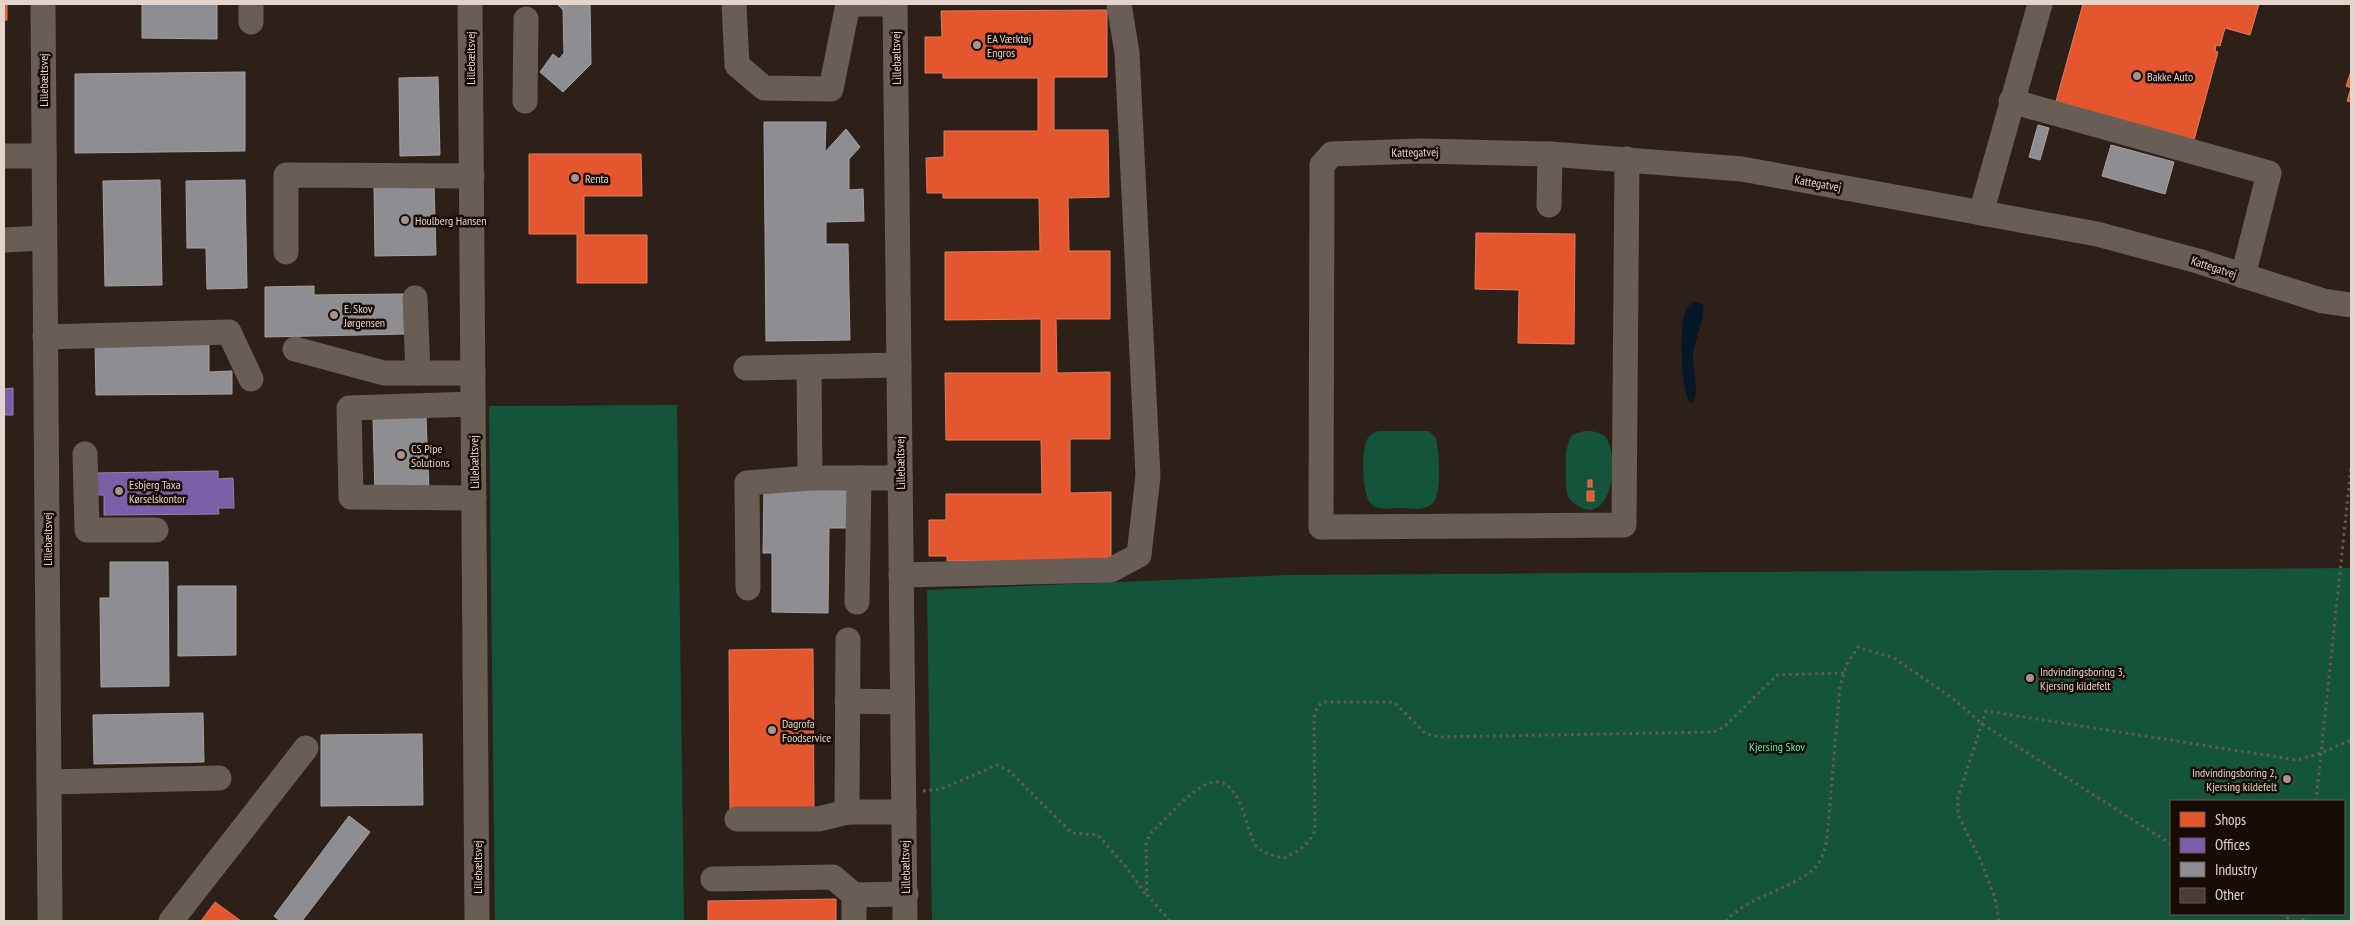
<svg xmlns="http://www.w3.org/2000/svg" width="2355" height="925" font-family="'PT Sans Narrow',sans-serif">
<rect width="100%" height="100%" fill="#2d2018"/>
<g fill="#14543b" fill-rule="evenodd">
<polygon points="677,405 684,921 495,921 489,406"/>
<path d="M1379,431h50l7,7c3,14 7,59 -5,67 -9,6 -21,3 -31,3 -9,0 -23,3 -29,-4 -9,-9 -10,-54 -4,-64 2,-5 7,-8 12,-9z"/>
<path d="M1584,431c6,0 13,0 19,4 18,13 11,93 -25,71 -9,-6 -12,-11 -12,-22 0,-17 -3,-34 6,-49z"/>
<path d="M2351,568v353h-1419l-5,-331 360,-15zM2171,801h173v113h-173z"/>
</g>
<path fill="#041827" d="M1694,301l9,3c2,18 -8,33 -10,50 -1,16 6,31 1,47l-3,2c-11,-12 -12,-79 -5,-94 2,-3 5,-6 8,-8z"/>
<g fill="#e4572e" stroke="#e47c5d">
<rect x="4" y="4" width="3" height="16"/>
<polygon points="2083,4 2259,4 2250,35 2225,28 2220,46 2216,45 2215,51 2218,52 2194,140 2056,101"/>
<polygon points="1107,10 1107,77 1054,77 1054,130 1108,130 1109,197 1068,198 1069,251 1110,251 1110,319 1056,319 1057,373 1110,372 1110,439 1070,439 1070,493 1111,492 1111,560 947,561 947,556 929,556 929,520 946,520 946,494 1042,494 1041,440 946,440 945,373 1041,373 1041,319 945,320 945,252 1040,251 1039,198 943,198 943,193 927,193 926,158 944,157 944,131 1038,131 1038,78 943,78 943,73 925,73 925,37 942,37 941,11"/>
<polygon points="2351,71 2351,102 2347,101 2351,88 2346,86"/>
<polygon points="529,154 641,154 642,196 584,196 584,235 647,235 647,283 577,283 577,234 529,234"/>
<polygon points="1476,233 1575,234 1574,344 1518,343 1519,290 1475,289"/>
<rect x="1588" y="480" width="4" height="7"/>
<rect x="1587" y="491" width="7" height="10"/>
<polygon points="813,649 814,810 730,811 729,650"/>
<polygon points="836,899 836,921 708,921 708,901"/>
<polygon points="215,902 241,921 201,921"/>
</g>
<g fill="#7b5ea7" stroke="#9b81b2">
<polygon points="13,388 13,415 4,415 4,389"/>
<polygon points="218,471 218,479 233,478 234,508 218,508 219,514 104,515 104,495 96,495 96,473"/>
</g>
<g fill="#8d8d92" stroke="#a7a2a3">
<polygon points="142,4 217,4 217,39 142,38"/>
<polygon points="557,4 590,4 591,64 563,92 540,72 553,54 559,59 564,53 563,10"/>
<polygon points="245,72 245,151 75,153 75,74"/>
<polygon points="438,77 440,155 400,156 399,78"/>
<polygon points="764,122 826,122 825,152 846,129 860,147 849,159 849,190 863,189 864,221 826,222 826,244 848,244 850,340 766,341"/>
<polygon points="2038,125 2049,128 2040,160 2029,157"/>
<polygon points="2111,145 2174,162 2165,194 2102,176"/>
<polygon points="160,180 162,285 105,286 103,181"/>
<polygon points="245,180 247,288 207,289 206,248 187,248 186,181"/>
<polygon points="434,184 436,255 375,256 374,186"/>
<polygon points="314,286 314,295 403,294 404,334 265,337 265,287"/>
<polygon points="209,340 209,372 232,371 232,394 96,395 95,341"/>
<polygon points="426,417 429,491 375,493 373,418"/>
<polygon points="764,488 847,489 847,528 829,528 828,613 772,612 772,553 763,553"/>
<polygon points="110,562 168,562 169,686 101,687 100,598 110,598"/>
<polygon points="178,586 236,586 236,655 178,656"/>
<polygon points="203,713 204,762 94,764 93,715"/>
<polygon points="422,734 423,805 321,806 321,735"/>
<polygon points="349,816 370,832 302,921 280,921 274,916"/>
</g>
<g fill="#4b3d34" stroke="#51463e">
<polygon points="2024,674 2037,675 2037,682 2024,682"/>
<polygon points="2281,774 2294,775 2294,783 2281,782"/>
</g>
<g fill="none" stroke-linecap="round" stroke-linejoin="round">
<g stroke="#655c54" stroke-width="3" stroke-dasharray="2.5 4" stroke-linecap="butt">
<polyline points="923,791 941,789 997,765 1008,770 1072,833 1098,835 1127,868 1146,895"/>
<polyline points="2316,801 2351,467"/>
<polyline points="2281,914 2293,921"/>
<path d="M1170,921l-23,-26 -1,-52 5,-10c15,-14 34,-37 52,-47 37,-21 42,44 53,60 7,8 18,10 28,12 13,-6 27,-14 31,-29l-1,-112 3,-10 6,-5h69l5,3 29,29 14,3 274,-5 11,-6 52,-51 67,-2"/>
<path d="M1726,921c24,-27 75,-34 92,-57 5,-7 7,-16 9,-25l13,-153 7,-22 11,-17 36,11 61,42 27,24 189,120"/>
<polyline points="1999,921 1995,898 1980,859 1958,815 1958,797 1986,711 2297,760 2321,753 2351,740"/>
<polyline points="2303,921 2304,914"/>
</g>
<g stroke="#685e55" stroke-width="25">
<polyline points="43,4 50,921"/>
<polyline points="251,4 251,22"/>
<polyline points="470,4 477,921"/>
<polyline points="734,4 737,65 764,88 831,89 848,4"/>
<polyline points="848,4 895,4"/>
<polyline points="895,4 905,921"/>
<polyline points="525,101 526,19"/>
<polyline points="2011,101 2269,173 2243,276"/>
<polyline points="4,156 44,156"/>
<polyline points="1627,159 1624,525 1321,527 1322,165 1332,154 1421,151 1550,154 1742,169 2097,234 2198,261 2323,301 2351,305"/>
<polyline points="1549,205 1550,154"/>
<polyline points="1981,213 2040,4"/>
<polyline points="4,240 43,238"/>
<polyline points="286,252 286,175 472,176"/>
<polyline points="415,298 418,373"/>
<polyline points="45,337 229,332 251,379"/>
<polyline points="295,349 384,373 473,373"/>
<polyline points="809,367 810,478"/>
<polyline points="746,368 899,365"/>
<polyline points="473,404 349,408 351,497 474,498"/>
<polyline points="85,454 87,530 156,530"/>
<polyline points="901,575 1111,570 1139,555 1148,476 1127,53 1119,4"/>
<polyline points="748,588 747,483 810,478 900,478"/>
<polyline points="857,602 859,478"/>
<polyline points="847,701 902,702"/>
<polyline points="49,782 219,778"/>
<polyline points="847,812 848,640"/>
<polyline points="737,819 819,819 847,812 904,812"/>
<polyline points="713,879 833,877 854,895 854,921"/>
<polyline points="854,895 906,894"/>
<polyline points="171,921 306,748"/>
</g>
</g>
<g fill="#a5958c" stroke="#160b05" stroke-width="2">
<circle cx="977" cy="45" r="5"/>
<circle cx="2137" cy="76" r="5"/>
<circle cx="575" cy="178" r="5"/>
<circle cx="405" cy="220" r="5"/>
<circle cx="334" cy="315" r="5"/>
<circle cx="401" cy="455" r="5"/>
<circle cx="119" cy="491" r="5"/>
<circle cx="2030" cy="678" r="5"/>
<circle cx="772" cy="730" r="5"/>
<circle cx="2287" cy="779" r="5"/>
</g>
<g text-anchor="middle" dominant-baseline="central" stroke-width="5" stroke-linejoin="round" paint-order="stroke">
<g font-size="12" fill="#e5d4cb" stroke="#160b05" text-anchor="start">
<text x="987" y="38">EA Værktøj<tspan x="987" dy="14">Engros</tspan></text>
<text x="2147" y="76">Bakke Auto</text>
<text x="585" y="178">Renta</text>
<text x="415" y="220">Houlberg Hansen</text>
<text x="344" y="308">E. Skov<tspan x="344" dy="14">Jørgensen</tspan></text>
<text x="411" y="448">CS Pipe<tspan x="411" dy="14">Solutions</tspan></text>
<text x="129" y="484">Esbjerg Taxa<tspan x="129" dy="14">Kørselskontor</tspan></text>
<text x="2040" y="671">Indvindingsboring 3,<tspan x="2040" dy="14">Kjersing kildefelt</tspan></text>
<text x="782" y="723">Dagrofa<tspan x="782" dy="14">Foodservice</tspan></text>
<text x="2277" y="772" text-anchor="end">Indvindingsboring 2,<tspan x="2277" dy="14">Kjersing kildefelt</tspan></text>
</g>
<g font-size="12" fill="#e5d4cb" stroke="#160b05">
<text transform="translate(470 58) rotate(-90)">Lillebæltsvej</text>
<text transform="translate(896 58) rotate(-91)">Lillebæltsvej</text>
<text transform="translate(43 80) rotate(-90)">Lillebæltsvej</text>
<text transform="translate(1415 152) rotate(-1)">Kattegatvej</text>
<text transform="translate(1818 183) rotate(10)">Kattegatvej</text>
<text transform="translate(2214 267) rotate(18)">Kattegatvej</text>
<text transform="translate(474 462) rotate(-91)">Lillebæltsvej</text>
<text transform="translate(900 463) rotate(-91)">Lillebæltsvej</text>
<text transform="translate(47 539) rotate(-90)">Lillebæltsvej</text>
<text transform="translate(477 867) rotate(-90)">Lillebæltsvej</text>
<text transform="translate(905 867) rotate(-91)">Lillebæltsvej</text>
</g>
<g font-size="12" fill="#5bf2b7" stroke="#160b05">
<text x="1777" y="746">Kjersing Skov</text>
</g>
</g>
<rect width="2355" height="925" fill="none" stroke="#e5d4cb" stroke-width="10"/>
<rect x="2170" y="800" width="175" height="115" fill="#160b05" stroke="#695b54"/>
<rect x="2180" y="812" width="25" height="15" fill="#e4572e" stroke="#695b54"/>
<text x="2215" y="825" font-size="15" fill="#e5d4cb">Shops</text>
<rect x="2180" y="838" width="25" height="15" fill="#7b5ea7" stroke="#695b54"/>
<text x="2215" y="850" font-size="15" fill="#e5d4cb">Offices</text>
<rect x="2180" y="862" width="25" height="15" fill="#8d8d92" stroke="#695b54"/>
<text x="2215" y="875" font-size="15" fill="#e5d4cb">Industry</text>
<rect x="2180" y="888" width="25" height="15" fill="#4b3d34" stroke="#695b54"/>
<text x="2215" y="900" font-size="15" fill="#e5d4cb">Other</text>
</svg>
